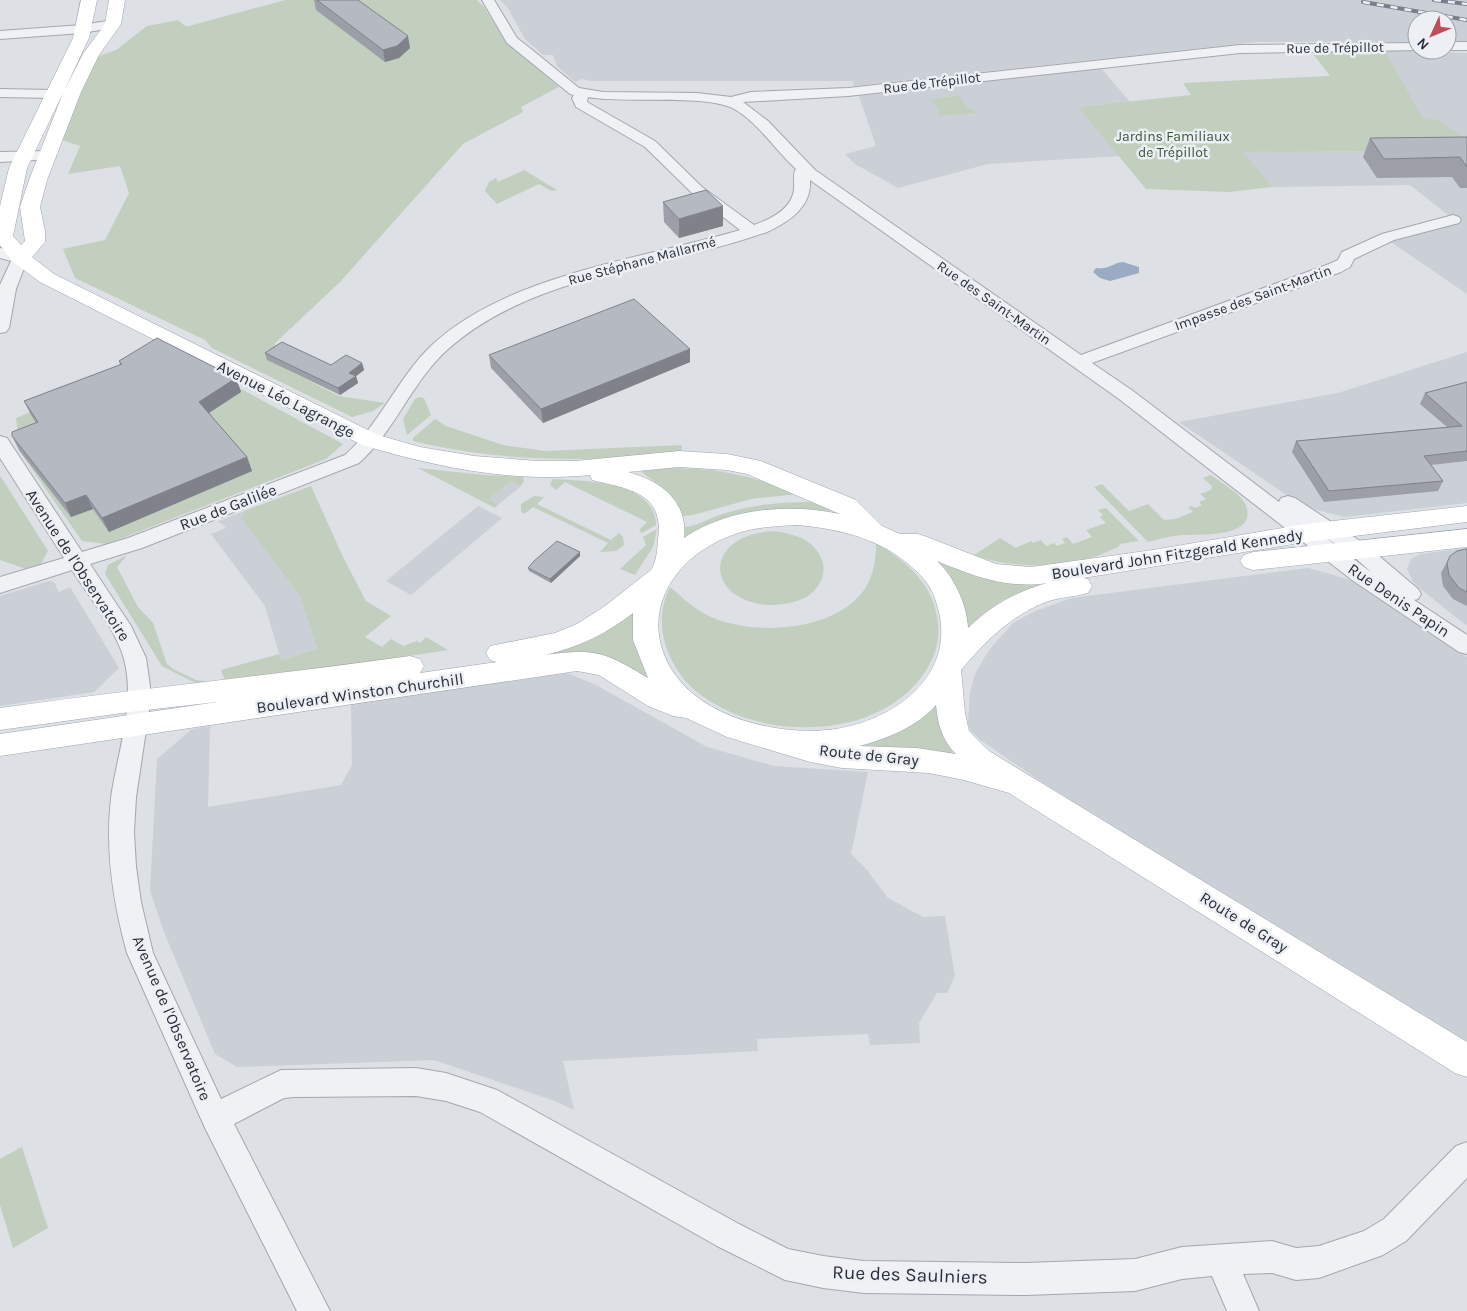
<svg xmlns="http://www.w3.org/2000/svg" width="1467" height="1311" font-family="Karla,sans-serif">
<rect width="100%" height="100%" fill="#dde0e5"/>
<g fill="#cbcfd6">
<polygon points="500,0 1467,0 1467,42 1447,42 1447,20 1417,20 1417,42 1257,42 854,86 853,81 591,81 582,79 575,82 557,66 553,55 543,55 525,39 507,7"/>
<polygon points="1385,50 1467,53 1467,140 1423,120"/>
<polygon points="1101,68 1130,102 1078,107 1120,156 988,164 898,188 855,164 845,154 876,146 859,96"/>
<polygon points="1467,151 1467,294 1388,240 1457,222 1410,185 1273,187 1242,152"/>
<polygon points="1467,352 1467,503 1345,517 1313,509 1291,498 1179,422 1338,393"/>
<polygon points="511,481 521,486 499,504 489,499"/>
<polygon points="478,506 502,518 411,595 386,581"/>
<polygon points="244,511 241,518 300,596 317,649 281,660 265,606 211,534 226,528 221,523 217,522"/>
<polygon points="1467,548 1467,626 1417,586 1412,580 1407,569 1411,559 1421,554"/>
<polygon points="1308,568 1351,580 1467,657 1467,1044 1040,781 979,739 971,731 968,723 970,692 975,674 984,658 994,644 1012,624 1035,611 1072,598"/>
<polygon points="49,581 54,582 59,592 70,587 119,668 94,692 0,706 0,596"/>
<polygon points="567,673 596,685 707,747 774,766 868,772 851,854 867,870 888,898 923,917 945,916 955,976 947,993 937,993 919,1023 920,1043 870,1045 868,1034 757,1039 758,1051 563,1061 574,1110 555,1101 434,1060 237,1067 215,1054 164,932 150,891 157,759 192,729 210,726 208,807 341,785 352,765 351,704"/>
</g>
<g fill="#c2cfbf">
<polygon points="285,0 477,0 484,7 504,39 559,87 521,107 523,112 463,144 340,282 274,344 284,349 268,360 339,396 385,403 373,411 352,417 212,348 205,340 75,278 63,249 105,240 129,193 120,166 68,174 80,146 62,140 96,57 116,50 147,26 178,20 185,26 189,26"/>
<polygon points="1385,50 1423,119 1438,120 1467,140 1467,151 1243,152 1273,187 1229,192 1146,189 1078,107 1191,95 1183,83 1330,76 1311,51"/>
<polygon points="959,95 967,107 978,113 939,116 938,108 930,100"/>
<polygon points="524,170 557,190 551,191 539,184 497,204 485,191 489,182 496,178 498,182"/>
<polygon points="162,350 243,390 343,444 326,459 107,544 82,541 20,452 16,418 120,375"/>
<polygon points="419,397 424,398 431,415 407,435 403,419 415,399"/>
<path d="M435,419l11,7 57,19 42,6 137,-6 -1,7c-33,1 -65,7 -98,7 -57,1 -116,-5 -170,-18v-3z"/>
<polygon points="418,468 484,475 523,477 524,481 521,486 511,481 489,499 499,504 495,508"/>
<path d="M655,468c58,-1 90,5 143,26l-47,5 -58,16 -10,1c-10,-21 -25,-32 -44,-46z"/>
<path d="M1211,475c10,8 30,18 35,31 12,32 -47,28 -64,29 -11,1 -23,4 -34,7l-54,-55 8,-3 27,27 19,-7 16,16 11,-1 18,-7 -5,-5 4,-1 3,2 7,-3 -3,-3 7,-3 -6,-5 11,-4 1,-4 -9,-8z"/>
<polygon points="0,477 1,477 48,551 41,564 29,570 0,560"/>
<path d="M553,479c31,2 102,1 103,46l-14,8 -3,-3 8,-8 -82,-40 -9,8 -6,-5z"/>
<polygon points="311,486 343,557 366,601 391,616 365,637 382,647 391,639 403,646 417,641 420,643 426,637 448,650 291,674 225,681 221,670 279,654 281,660 317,649 300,596 241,518 244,511"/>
<polygon points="534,496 544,497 537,504 611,540 619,533 623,537 624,545 616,551 600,552 608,543 533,507 524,514 521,511 521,504"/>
<path d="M816,496l18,15 -54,-2 -96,32 1,-14c13,-1 25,-9 37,-13 29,-9 57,-12 87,-12z"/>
<path d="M1106,508l33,33 -19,3 -2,3c-7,2 -14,7 -21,9 -39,12 -85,13 -123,-1l26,-17 16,10 15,-7 2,2 8,-3 5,6 8,-3 3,3 8,-3 -3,-4 5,-2 6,7 19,-7 -6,-7 20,-7 -6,-6 3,-2 -5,-5z"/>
<polygon points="657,529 653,547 635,575 620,569 646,545 643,537"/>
<path d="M775,531c11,2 23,4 33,11 21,15 21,41 -2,55 -11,6 -24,8 -37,8 -65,-4 -67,-71 6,-74z"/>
<path d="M876,543c31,19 58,41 62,80 2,18 -3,34 -13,49 -42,63 -141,68 -203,36 -19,-10 -37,-23 -47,-42 -15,-26 -18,-52 -5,-79 12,10 23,21 37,28 43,22 130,18 159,-28 8,-14 10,-28 10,-44z"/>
<polygon points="127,555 117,567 138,607 153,623 167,664 173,669 196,680 214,682 195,683 162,666 105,574 108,565"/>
<path d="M934,560c35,13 66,25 104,23l2,3 -14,4 -25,11 -33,27z"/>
<path d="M633,609c1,32 4,45 19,73l-123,-23z"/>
<polygon points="937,703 945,739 954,754 858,748 858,745"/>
<polygon points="22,1147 48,1228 13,1248 0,1205 0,1159"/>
</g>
<path fill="#9aacc3" d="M1123,262l16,5v6l-29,8 -10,-3 -7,-6 3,-4c13,2 16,-5 27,-6z"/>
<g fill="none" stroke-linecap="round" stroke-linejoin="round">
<defs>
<g id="minor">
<path d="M482,0h12l23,38 14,11 48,39 24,4 94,1 34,4 20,-5 97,-4 392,-43 177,-2v7h4l-181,3 -392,43 -105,6 25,19 47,49 266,185 248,-91 9,-4 4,-8 40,-18 71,-19 6,2 2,3 -2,3 -65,17 -40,19 -4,8 -9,5 -249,91 41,28 146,111 2,-4 7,-2 7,2 71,47 52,44 3,5 -3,5 -4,1 53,35v19l-8,-2 -107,-72 -233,-181 -309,-219c2,27 -21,42 -43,52 -106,38 -232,40 -320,118 -36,33 -52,81 -88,113l-217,85 -52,16 41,62 15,32 4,28v18l-14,93 -2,35 2,35 5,35 12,51 68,146 60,-29 135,-2 30,5 51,17 242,134 49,25 35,7 41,5 162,2 109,-4 47,-12 90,-6 24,7 23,-2 45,-15 20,-12 72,-73 11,-4v36l-61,63 -23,14 -64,23 -23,2 -24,-7 -29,1 16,37h-32l-15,-35 -30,3 -47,12 -109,4 -162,-2 -41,-5 -38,-8 -68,-34 -237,-134 -34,-11 -30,-5 -122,1 -10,1 -50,26 96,187h-33l-92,-183 -78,-175c-14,-51 -22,-102 -16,-155 6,-44 25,-94 13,-139 -8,-30 -35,-62 -52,-89l-72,23v-16l64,-19 -64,-100v-22l7,2 75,114 46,-14 217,-83c36,-32 53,-78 87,-110 76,-71 211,-86 308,-115l-48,-37 -47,-46 -69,-40 -4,-9 2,-3 -4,-1 -63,-51zM588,97c36,7 121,-4 148,13 24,15 39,40 60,59 -4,6 -1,12 -2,20 -2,20 -23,30 -40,36l-52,-38 -47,-46 -68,-39zM1325,537l27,18 19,17 -3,-2z"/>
<polygon points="113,20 118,21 120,24 118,27 82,33 0,39 0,31 82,25"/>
<rect x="1447" y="42" width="20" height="8"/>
<polygon points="0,89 52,90 57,91 59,94 57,97 52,98 0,97"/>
<polygon points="48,151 53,153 56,156 53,159 0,162 0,152"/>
<polygon points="0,248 26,254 28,258 16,289 9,328 6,332 0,333 0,285 11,261 0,258"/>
</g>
<g id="major">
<path d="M81,0h16l-8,38 -25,53 19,-37 22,-30 4,-24h16l-4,24 -22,31 -18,37 -34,88 -7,27 5,24v11l-13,15 22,17 324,161 42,12 54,9 64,5h37l104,-10 48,3 34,7 95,39 26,26 18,8h18l9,3 69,27 35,3 122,-17 153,-26 161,-18v16l-161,20 -223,36 5,1 4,7 -4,7c-14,4 -28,4 -42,9 -35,13 -62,41 -85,68l4,43 4,18 20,20 478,291v35l-12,-4 -446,-280 -45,-13 -35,-7 -87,-5 -32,-6 -83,-25 -41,-19 -13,-2 -25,-10 -49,-31 -22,-4 -577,85v-22l217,-32 -80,9 -137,19v-22c137,-19 274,-33 410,-52l10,3 4,7 -4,7 77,-11 -7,-2 -4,-7 4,-7 65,-13 22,-9 28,-18 46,-36c6,-9 6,-20 7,-30 7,-48 -30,-51 -66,-60l-2,-5c-78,8 -154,-8 -228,-30l-322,-163 -27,-20 -13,-17v-39l9,-38 64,-130zM63,93l-34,87 -9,27 5,34 -4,4 -8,-9 14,-68zM679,467l48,3 20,4 93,40c-51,-11 -112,-6 -156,24 4,-37 -23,-57 -56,-66zM797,525c47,4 93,16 126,53 9,10 13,22 16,34 15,65 -45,108 -103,117 -55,8 -136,-10 -166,-62 -33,-59 9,-114 65,-133 20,-7 41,-8 62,-9zM937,561c36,15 70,28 110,22 -31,9 -55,22 -79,45 -1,-24 -14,-51 -31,-67zM633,613v27l15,38c-43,-26 -53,-30 -103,-23 34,-8 61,-21 88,-42zM936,705c2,20 6,35 20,49l-39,-6 -58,-2c27,-7 58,-19 77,-41z"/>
<polygon points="1467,529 1467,547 1253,570 1244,567 1240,561 1244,555 1253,552"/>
</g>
</defs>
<use href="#minor" stroke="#a3a7ae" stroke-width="2"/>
<use href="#major" stroke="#9da4b0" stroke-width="1"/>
<use href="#minor" fill="#eff1f4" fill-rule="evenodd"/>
<use href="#major" fill="#fff" fill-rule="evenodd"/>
<defs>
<g id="rail">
<polyline points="1434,0 1467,4"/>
<polyline points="1363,2 1467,20"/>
</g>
</defs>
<use href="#rail" stroke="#787f8d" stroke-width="4"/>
<use href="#rail" stroke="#eceff3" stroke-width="2.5" stroke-dasharray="7" stroke-linecap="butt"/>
</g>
<g fill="#9c9fa7">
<polygon points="314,0 358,0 410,48 399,58 385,62 316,10"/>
<polygon points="1467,137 1467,188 1460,188 1452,177 1377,178 1363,157 1370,138"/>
<polygon points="663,202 723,226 679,238 664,222"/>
<polygon points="265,353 331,365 362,363 364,370 356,376 358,383 340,395 267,360"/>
<polygon points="489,355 690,362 543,423 491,368"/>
<polygon points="119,361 236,378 241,392 209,413 247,457 252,471 109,532 93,509 71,517 19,450 12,436 36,423 31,415 24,401 120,365"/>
<polygon points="1467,382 1467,461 1431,465 1443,481 1438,491 1324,502 1292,452 1296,441 1447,427 1420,404 1425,393"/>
<polygon points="1467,549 1467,606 1453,599 1443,586 1441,573 1450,556"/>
<polygon points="580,552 580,556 551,583 529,571 528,568"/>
</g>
<g fill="#7f8288">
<polygon points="408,36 410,48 399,58 385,62 383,50"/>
<polygon points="723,206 723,226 679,238 679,219"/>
<polygon points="690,349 690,362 543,423 541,409"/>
<polygon points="362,363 364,370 355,377 356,376 358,383 340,395 338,388 349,373"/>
<polygon points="236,378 241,392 204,416 199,402"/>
<polygon points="247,457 252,471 109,532 102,518"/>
<polygon points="86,495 93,509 71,517 65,503"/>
<polygon points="580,552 580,556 551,583 550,579"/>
</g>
<g fill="#b5b9c2" stroke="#7f8288">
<polygon points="317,0 358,0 408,36 397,46 383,50"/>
<polygon points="1467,137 1467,167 1460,157 1384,159 1370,138"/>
<polygon points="706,190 723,206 679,219 663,202"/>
<polygon points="634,299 690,349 541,409 489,355"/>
<polygon points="157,338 236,378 199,402 247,457 102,518 86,495 65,503 12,436 12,432 38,422 24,401 122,364 119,361"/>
<polygon points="282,342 331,365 346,355 362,363 349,373 356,376 338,388 265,353"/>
<polygon points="1467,382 1467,451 1424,456 1443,481 1329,491 1296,441 1462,426 1425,393"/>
<polygon points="557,541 580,552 550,579 528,568 534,561"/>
<polygon points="1466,549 1467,549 1467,592 1459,588 1449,575 1447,563 1450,556 1457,551"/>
</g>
<g text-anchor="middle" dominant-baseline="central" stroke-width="5" stroke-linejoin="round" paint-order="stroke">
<g font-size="14" fill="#282d3a" stroke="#eceff3">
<text transform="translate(1335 48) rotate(-1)">Rue de Trépillot</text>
<text transform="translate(932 83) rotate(-7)">Rue de Trépillot</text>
<text transform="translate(642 261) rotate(-15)">Rue Stéphane Mallarmé</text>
<text transform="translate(1253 298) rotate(-20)">Impasse des Saint-Martin</text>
<text transform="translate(994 303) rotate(35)">Rue des Saint-Martin</text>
</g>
<g font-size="14" fill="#3a5536" stroke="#eceff3">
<text x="1173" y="136">Jardins Familiaux<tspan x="1173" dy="16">de Trépillot</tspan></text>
</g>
<g font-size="16" fill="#282d3a" stroke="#eceff3">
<text transform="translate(286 399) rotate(27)">Avenue Léo Lagrange</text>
<text transform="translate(228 507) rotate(-21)">Rue de Galilée</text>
<text transform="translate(1177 554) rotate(-9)">Boulevard John Fitzgerald Kennedy</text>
<text transform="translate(78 565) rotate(57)">Avenue de l'Observatoire</text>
<text transform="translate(1399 600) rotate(34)">Rue Denis Papin</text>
<text transform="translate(360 693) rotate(-8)">Boulevard Winston Churchill</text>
<text transform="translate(869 755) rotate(6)">Route de Gray</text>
<text transform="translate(1244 922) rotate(32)">Route de Gray</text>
<text transform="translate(172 1018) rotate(67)">Avenue de l'Observatoire</text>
</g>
<g font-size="19" fill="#282d3a" stroke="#eceff3">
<text transform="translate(910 1275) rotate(2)">Rue des Saulniers</text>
</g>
</g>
<g transform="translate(1432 35) rotate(226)"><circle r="24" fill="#eceff3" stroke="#9ea1a9"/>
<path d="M0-4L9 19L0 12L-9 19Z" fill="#c14b56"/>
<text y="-8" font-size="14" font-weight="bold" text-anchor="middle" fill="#282d3a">N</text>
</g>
</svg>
